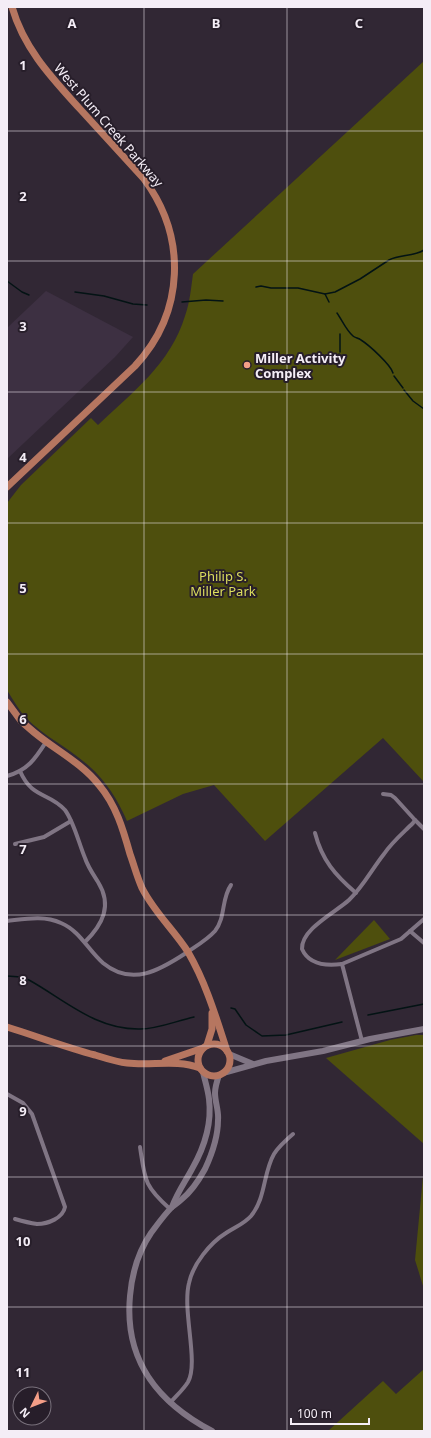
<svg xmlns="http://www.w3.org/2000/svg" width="431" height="1438" font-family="'Noto Sans',sans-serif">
<rect width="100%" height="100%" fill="#312734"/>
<polygon fill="#3d3042" points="46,291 133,337 115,357 7,459 7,328"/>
<g fill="#4e4f0d">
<path d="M424,61v721l-41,-44 -118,103 -51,-56 -31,9 -56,27c-9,-21 -21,-40 -38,-55 -20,-18 -44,-29 -63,-48 -7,-8 -13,-18 -19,-28v-187l14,-18 70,-67 7,7c34,-32 73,-62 87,-109 5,-14 6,-28 8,-42z"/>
<polygon points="374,920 390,939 335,960"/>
<polygon points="416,1035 424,1035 424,1144 326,1058 390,1040"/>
<polygon points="424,1166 424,1289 415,1260"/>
<polygon points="424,1369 424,1431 328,1431 383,1381 396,1394"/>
</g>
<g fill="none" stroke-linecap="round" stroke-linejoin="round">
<g stroke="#031314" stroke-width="1.5">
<polyline points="7,281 22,292 29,295"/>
<path d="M256,287l5,-1 10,2h27l27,6 10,-2 25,-13 29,-19c11,-6 24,-3 35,-10"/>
<polyline points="75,292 104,296 133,304 147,305"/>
<polyline points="325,294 329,302"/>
<polyline points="182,302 206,300 223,301"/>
<path d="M337,313c5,7 9,17 16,23 2,2 6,2 8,4 8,5 30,25 32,33"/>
<polyline points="340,352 340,334"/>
<polyline points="335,357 338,356 339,354"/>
<polyline points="394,376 403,388"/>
<polyline points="404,390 413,401 424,409"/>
<path d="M7,976l14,1 8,3c36,20 67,50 111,49 18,0 36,-8 54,-12"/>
<polyline points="231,1008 235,1009 246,1025 262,1036 286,1035 342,1022"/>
<polyline points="368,1015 424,1004"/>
</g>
<g stroke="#807584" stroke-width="4">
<path d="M20,771c12,28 29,21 45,39 9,12 14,34 20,48 3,9 8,16 13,24 15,24 4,43 -13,60"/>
<path d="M7,776c21,-6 28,-17 39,-34"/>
<polyline points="383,794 391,795 395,798 415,820"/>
<path d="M424,829l-9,-9 -2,3c-10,10 -21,19 -29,31 -12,15 -21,33 -35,46 -13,12 -48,29 -47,49 7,16 25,17 40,15l59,-25 23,-20"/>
<path d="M315,833c7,27 20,42 41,60"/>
<polyline points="15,844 44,837 71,821"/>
<path d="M7,921c18,-2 37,-6 54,2 19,8 27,27 42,40 29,24 57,7 83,-10 10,-7 21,-13 29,-22 11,-14 6,-32 16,-46"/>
<polyline points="410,931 424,943"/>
<polyline points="342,964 362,1041"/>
<path d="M7,1094l16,9 9,11 33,93c-2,11 -17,17 -28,17 -7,-1 -15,-3 -22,-5"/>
<path d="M140,1147c5,33 4,39 30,62"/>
<path d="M170,1403c6,-7 13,-13 18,-21 11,-20 -6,-71 1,-99 4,-19 21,-40 37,-50 9,-6 18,-9 25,-17 15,-18 12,-43 23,-62 5,-8 12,-14 19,-20"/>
</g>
<g stroke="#807584" stroke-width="6">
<polyline points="229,1054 253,1064"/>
<polyline points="223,1073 266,1061 323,1051 370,1039 424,1029"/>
<path d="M172,1207c5,-14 13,-25 20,-38 12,-21 20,-46 17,-70 -1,-9 -4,-18 -6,-27"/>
<path d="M212,1431c-55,-29 -88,-71 -82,-135 2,-23 8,-44 21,-63 6,-8 13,-18 21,-26 2,-2 6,-4 9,-7 10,-8 18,-20 24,-31 7,-15 13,-32 13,-49 1,-9 -3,-18 -3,-27 0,-6 2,-12 4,-18"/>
</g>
<g stroke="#b67660" stroke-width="7">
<path d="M7,487l128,-121c50,-54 52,-129 9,-187 -21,-23 -42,-46 -64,-70 -28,-31 -56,-60 -68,-102"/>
<path d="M7,702l14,19 8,7c22,20 51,33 70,57 17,20 24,44 31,69 4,11 7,23 12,34 12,24 32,42 46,64 18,31 28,65 39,99"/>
<path d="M7,1027c29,9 58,20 88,28 10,3 21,7 32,8 25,3 49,-4 73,5"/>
<circle cx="214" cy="1060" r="16"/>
<polyline points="207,1045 212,1029 212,1013"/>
<polyline points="165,1061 203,1048"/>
</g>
</g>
<path fill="none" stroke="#f4edf6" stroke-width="1" stroke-opacity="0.55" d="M144,7v1424M287,7v1424M7,131h417M7,261h417M7,392h417M7,523h417M7,654h417M7,784h417M7,915h417M7,1046h417M7,1177h417M7,1307h417"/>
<circle fill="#f49e87" stroke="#271e2a" stroke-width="1.5" cx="247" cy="365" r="4"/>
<g text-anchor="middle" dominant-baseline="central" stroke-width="4" stroke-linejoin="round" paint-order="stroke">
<g font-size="13" fill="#f4edf6" stroke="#271e2a">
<text transform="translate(109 125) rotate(49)">West Plum Creek Parkway</text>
</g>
<g font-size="13" font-weight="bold" fill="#f4edf6" stroke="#271e2a" text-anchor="start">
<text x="255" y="358">Miller Activity<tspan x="255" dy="15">Complex</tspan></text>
</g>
<g font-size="13" fill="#dcde5e" stroke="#271e2a">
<text x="223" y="576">Philip S.<tspan x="223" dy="15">Miller Park</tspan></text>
</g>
</g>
<g font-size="13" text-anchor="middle" font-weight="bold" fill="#f4edf6" stroke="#271e2a" stroke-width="4" stroke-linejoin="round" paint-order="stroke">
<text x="72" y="28">A</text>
<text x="216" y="28">B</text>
<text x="359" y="28">C</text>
<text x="23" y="70">1</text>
<text x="23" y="201">2</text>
<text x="23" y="331">3</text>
<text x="23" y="462">4</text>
<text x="23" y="593">5</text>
<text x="23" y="724">6</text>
<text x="23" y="854">7</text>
<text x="23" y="985">8</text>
<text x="23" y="1116">9</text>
<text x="23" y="1246">10</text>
<text x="23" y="1377">11</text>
</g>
<rect width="431" height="1438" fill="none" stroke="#f4edf6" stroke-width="16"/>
<g transform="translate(32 1406) rotate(227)"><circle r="19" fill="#271e2a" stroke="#79717c"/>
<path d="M0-3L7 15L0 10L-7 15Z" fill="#f49e87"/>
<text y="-6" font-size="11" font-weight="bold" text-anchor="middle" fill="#f4edf6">N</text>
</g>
<path d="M291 1418v6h78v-6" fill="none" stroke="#f4edf6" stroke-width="2"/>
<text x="297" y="1418" font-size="12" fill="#f4edf6" stroke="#271e2a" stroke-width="3" paint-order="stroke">100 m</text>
</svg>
